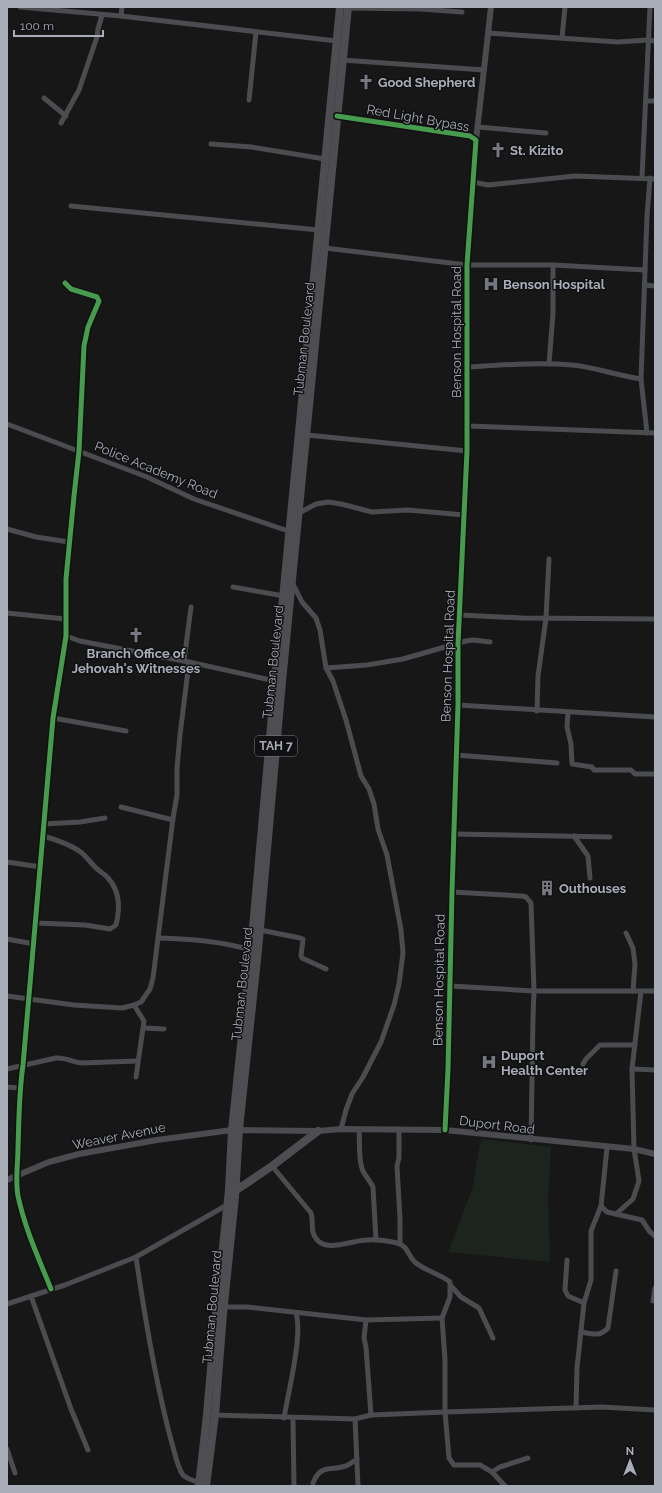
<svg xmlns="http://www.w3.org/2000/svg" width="662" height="1493" font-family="Raleway,sans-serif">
<rect width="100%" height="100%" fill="#171717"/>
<polygon fill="#1d241e" points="481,1139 551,1147 548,1198 550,1262 448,1252 472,1190"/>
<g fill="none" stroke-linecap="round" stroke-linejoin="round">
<g stroke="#4b4c50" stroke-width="5">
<polyline points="20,7 121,16 337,41"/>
<polyline points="348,8 420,9 462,12"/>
<polyline points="121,16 122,7"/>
<polyline points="488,33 618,42 648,40 655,41"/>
<polyline points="562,38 565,7"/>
<polyline points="342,60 484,70"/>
<polyline points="44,98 66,116"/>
<polyline points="249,100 256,32"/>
<polyline points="647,101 655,101"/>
<polyline points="61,123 79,90 97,37 98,29 102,15"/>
<polyline points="478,127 546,133"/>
<polyline points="211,144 251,147 325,159"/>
<polyline points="642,177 650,7"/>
<polyline points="473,182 488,185 575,176 655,179"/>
<polyline points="71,206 319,230"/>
<polyline points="325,248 467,265 553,265 645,270"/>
<polyline points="645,285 655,286"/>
<polyline points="549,364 553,313 553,265"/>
<path d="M468,367c34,-2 70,-5 104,-2 23,2 46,11 69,14"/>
<polyline points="7,424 147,477 194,499 291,532"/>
<polyline points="468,426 655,433"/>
<polyline points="647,433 641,379 647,216 650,178"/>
<polyline points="307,435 467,451"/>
<polyline points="299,513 316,504 328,502 341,504 372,512 408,510 464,515"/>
<polyline points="7,529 36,537 69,542"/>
<polyline points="293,584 302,602 316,618 320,630 326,668 333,681 346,720 361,776 369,789 374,804 378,829 387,855 401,930 403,953 399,984 394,1005 381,1042 363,1077 352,1094 346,1110 341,1129"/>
<polyline points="233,587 284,596"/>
<polyline points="7,613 65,619"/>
<polyline points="460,615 522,618 655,619"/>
<polyline points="66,636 80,641 189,662 275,681"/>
<polyline points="184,661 191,607"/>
<polyline points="326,668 367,665 403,659 466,641 473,640 490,642"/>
<polyline points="458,705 655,717"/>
<polyline points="537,711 538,676 546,618 549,559"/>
<polyline points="568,713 567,727 571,744 572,764 592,767 594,770 631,770 635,774 655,774"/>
<polyline points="53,718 126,731"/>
<polyline points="456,755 557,763"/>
<polyline points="121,807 173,820"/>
<polyline points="44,824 80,822 105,818"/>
<polyline points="454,834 610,837"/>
<polyline points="574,836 588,856 590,878"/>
<polyline points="7,862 41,867"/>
<polyline points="452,892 522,896 526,897 531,903 534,991 533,1018 531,1140"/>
<path d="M36,923l49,2 25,4 6,-4c4,-16 4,-34 -8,-47 -3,-4 -8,-6 -12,-10 -4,-4 -8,-9 -13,-14 -10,-9 -26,-14 -40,-18"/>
<polyline points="260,930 300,938 303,939 301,956 302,958 326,969"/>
<polyline points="626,933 633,948 635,964 633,991"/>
<path d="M159,938c31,1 61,3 92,12"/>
<polyline points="7,939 34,944"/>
<polyline points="451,986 534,991 641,991"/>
<polyline points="7,996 74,1005 122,1008 134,1005 141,1002 150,989 153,978 173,818 177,795 177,768 180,735 189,662"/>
<polyline points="134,1005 144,1021 136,1077"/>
<polyline points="144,1028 164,1029"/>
<polyline points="583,1064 586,1059 600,1045 635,1045"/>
<path d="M7,1069l49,-11c9,-1 16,4 25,5l57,-2"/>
<polyline points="632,1069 655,1070"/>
<polyline points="7,1087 19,1088"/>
<path d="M359,1129c1,12 -1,32 4,42 3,6 7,10 10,16l3,53"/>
<polyline points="399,1129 399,1158 397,1166 400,1219 400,1244"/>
<path d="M272,1166l39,47c3,9 -1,16 4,24 9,17 37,3 52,3 9,-1 21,1 30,3 11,2 11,14 19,20 10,8 24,11 34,19v15l-8,21 3,42v52l4,46 5,7h26l12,7 13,14"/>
<polyline points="601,1206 607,1212 642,1220 650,1232 655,1236"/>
<polyline points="616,1214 633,1199 639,1181 634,1149 632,1069 641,991 655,991"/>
<path d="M136,1257c9,62 19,123 35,183 3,9 6,27 12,35 4,4 11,6 17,7"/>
<polyline points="567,1260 565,1290 568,1296 584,1303"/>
<polyline points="451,1286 461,1297 479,1308 493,1338"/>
<path d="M51,1289c-12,-30 -26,-60 -33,-93 -3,-17 0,-31 0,-49 1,-27 1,-55 5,-82l30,-347 13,-82v-57l8,-83 5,-45 5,-105 4,-19 11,-26 -2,-4 -26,-8 -6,-6"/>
<polyline points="31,1296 71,1409 88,1450"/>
<polyline points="653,1301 655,1288"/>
<polyline points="7,1304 65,1285 136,1257 227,1205"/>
<polyline points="224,1307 247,1307 366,1320"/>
<path d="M581,1332c11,2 19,5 27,-4l8,-57"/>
<polyline points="576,1408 577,1368 584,1303 591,1280 591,1231 601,1206 607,1148"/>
<polyline points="215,1415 355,1419 371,1415 445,1412 601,1407 655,1410"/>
<polyline points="371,1415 366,1347 364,1338 366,1320 442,1318"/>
<path d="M284,1418c4,-25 19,-83 12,-105"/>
<polyline points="355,1419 358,1486"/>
<polyline points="293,1421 294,1486"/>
<polyline points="7,1449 15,1473"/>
<polyline points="492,1472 500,1467 528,1458"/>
<path d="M313,1483c8,-21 21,-11 35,-18 3,-2 6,-4 9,-6"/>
</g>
<g stroke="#4b4c50" stroke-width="6">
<polyline points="337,116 470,136 476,140 467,265 467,451 458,644 458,705 452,892 448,1069 445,1130"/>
<polyline points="476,140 491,7"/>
<polyline points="7,1180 16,1176 49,1162 79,1154 157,1140 232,1130 318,1131 341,1129 445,1130 634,1149 655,1154"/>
</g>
<g stroke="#4e4e52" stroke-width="8">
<polyline points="235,1191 272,1166 318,1131"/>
<polyline points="199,1486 207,1414 216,1313 229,1190 232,1130 251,950 275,681 340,7"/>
<polyline points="206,1486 215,1415 223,1314 235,1197 239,1129 258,950 282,682 348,7"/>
</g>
<defs>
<g id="cycleway">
<polyline points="337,116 470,136 476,140 467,265 467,451 458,644 458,705 452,892 448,1069 445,1130"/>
<path d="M51,1289c-12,-30 -26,-60 -33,-93 -3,-17 0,-31 0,-49 1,-27 1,-55 5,-82l30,-347 13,-82v-57l8,-83 5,-45 5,-105 4,-19 11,-26 -2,-4 -26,-8 -6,-6"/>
</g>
</defs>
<use href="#cycleway" stroke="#111113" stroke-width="8"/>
<use href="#cycleway" stroke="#469c4c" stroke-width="5"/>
</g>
<defs>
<symbol id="church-bare" viewBox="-9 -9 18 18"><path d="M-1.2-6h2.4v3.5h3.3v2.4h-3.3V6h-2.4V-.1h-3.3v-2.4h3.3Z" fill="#757880" stroke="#111113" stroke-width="2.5" paint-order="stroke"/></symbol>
<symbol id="hospital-bare" viewBox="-9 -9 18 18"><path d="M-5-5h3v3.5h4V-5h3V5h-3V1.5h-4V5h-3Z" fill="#757880" stroke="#111113" stroke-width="2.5" paint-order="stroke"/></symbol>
<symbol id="building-bare" viewBox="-9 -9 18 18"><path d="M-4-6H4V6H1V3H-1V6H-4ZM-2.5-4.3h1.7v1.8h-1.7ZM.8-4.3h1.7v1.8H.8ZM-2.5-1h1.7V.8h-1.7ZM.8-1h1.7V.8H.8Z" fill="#757880" stroke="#111113" stroke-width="2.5" paint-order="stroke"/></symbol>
</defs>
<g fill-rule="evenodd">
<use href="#church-bare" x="355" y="71" width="22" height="22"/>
<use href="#church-bare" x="487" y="139" width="22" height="22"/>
<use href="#hospital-bare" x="480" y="273" width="22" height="22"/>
<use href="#church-bare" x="125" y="624" width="22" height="22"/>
<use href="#building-bare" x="536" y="877" width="22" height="22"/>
<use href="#hospital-bare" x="478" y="1051" width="22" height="22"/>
</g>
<g text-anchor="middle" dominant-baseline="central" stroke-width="3" stroke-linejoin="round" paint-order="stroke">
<rect fill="#111113" stroke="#7b7e86" stroke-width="1" x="255" y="736" width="42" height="20" rx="3"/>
<g font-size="12" font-weight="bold" fill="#a8adb8">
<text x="276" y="746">TAH 7</text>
</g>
<g font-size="13" font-weight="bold" fill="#a8adb8" stroke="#111113" text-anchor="start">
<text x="378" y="82">Good Shepherd</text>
<text x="510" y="150">St. Kizito</text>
<text x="503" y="284">Benson Hospital</text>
<text x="136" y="653" text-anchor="middle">Branch Office of<tspan x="136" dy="15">Jehovah's Witnesses</tspan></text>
<text x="559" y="888">Outhouses</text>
<text x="501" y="1055">Duport<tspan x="501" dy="15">Health Center</tspan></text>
</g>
<g font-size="13" fill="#a8adb8" stroke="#111113">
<text transform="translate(418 118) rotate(10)">Red Light Bypass</text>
<text transform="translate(456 332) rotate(-90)">Benson Hospital Road</text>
<text transform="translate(304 339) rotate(-84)">Tubman Boulevard</text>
<text transform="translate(156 470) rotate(22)">Police Academy Road</text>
<text transform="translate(448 656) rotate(-88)">Benson Hospital Road</text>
<text transform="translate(273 662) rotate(-84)">Tubman Boulevard</text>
<text transform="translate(439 980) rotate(-89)">Benson Hospital Road</text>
<text transform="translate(242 984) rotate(-84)">Tubman Boulevard</text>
<text transform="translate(497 1125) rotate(7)">Duport Road</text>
<text transform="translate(119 1136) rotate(-11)">Weaver Avenue</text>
<text transform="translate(212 1307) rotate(-85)">Tubman Boulevard</text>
</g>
</g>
<rect width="662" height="1493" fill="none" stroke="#a8adb8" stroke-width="16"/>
<g transform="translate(630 1461)" stroke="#111113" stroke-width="3" paint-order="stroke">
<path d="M0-3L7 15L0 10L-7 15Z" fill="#a8adb8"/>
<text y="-6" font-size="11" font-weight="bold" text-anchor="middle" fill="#a8adb8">N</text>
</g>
<path d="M14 30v6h89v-6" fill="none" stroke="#a8adb8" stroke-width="2"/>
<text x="20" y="30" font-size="12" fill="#a8adb8" stroke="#111113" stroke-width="3" paint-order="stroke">100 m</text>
</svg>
